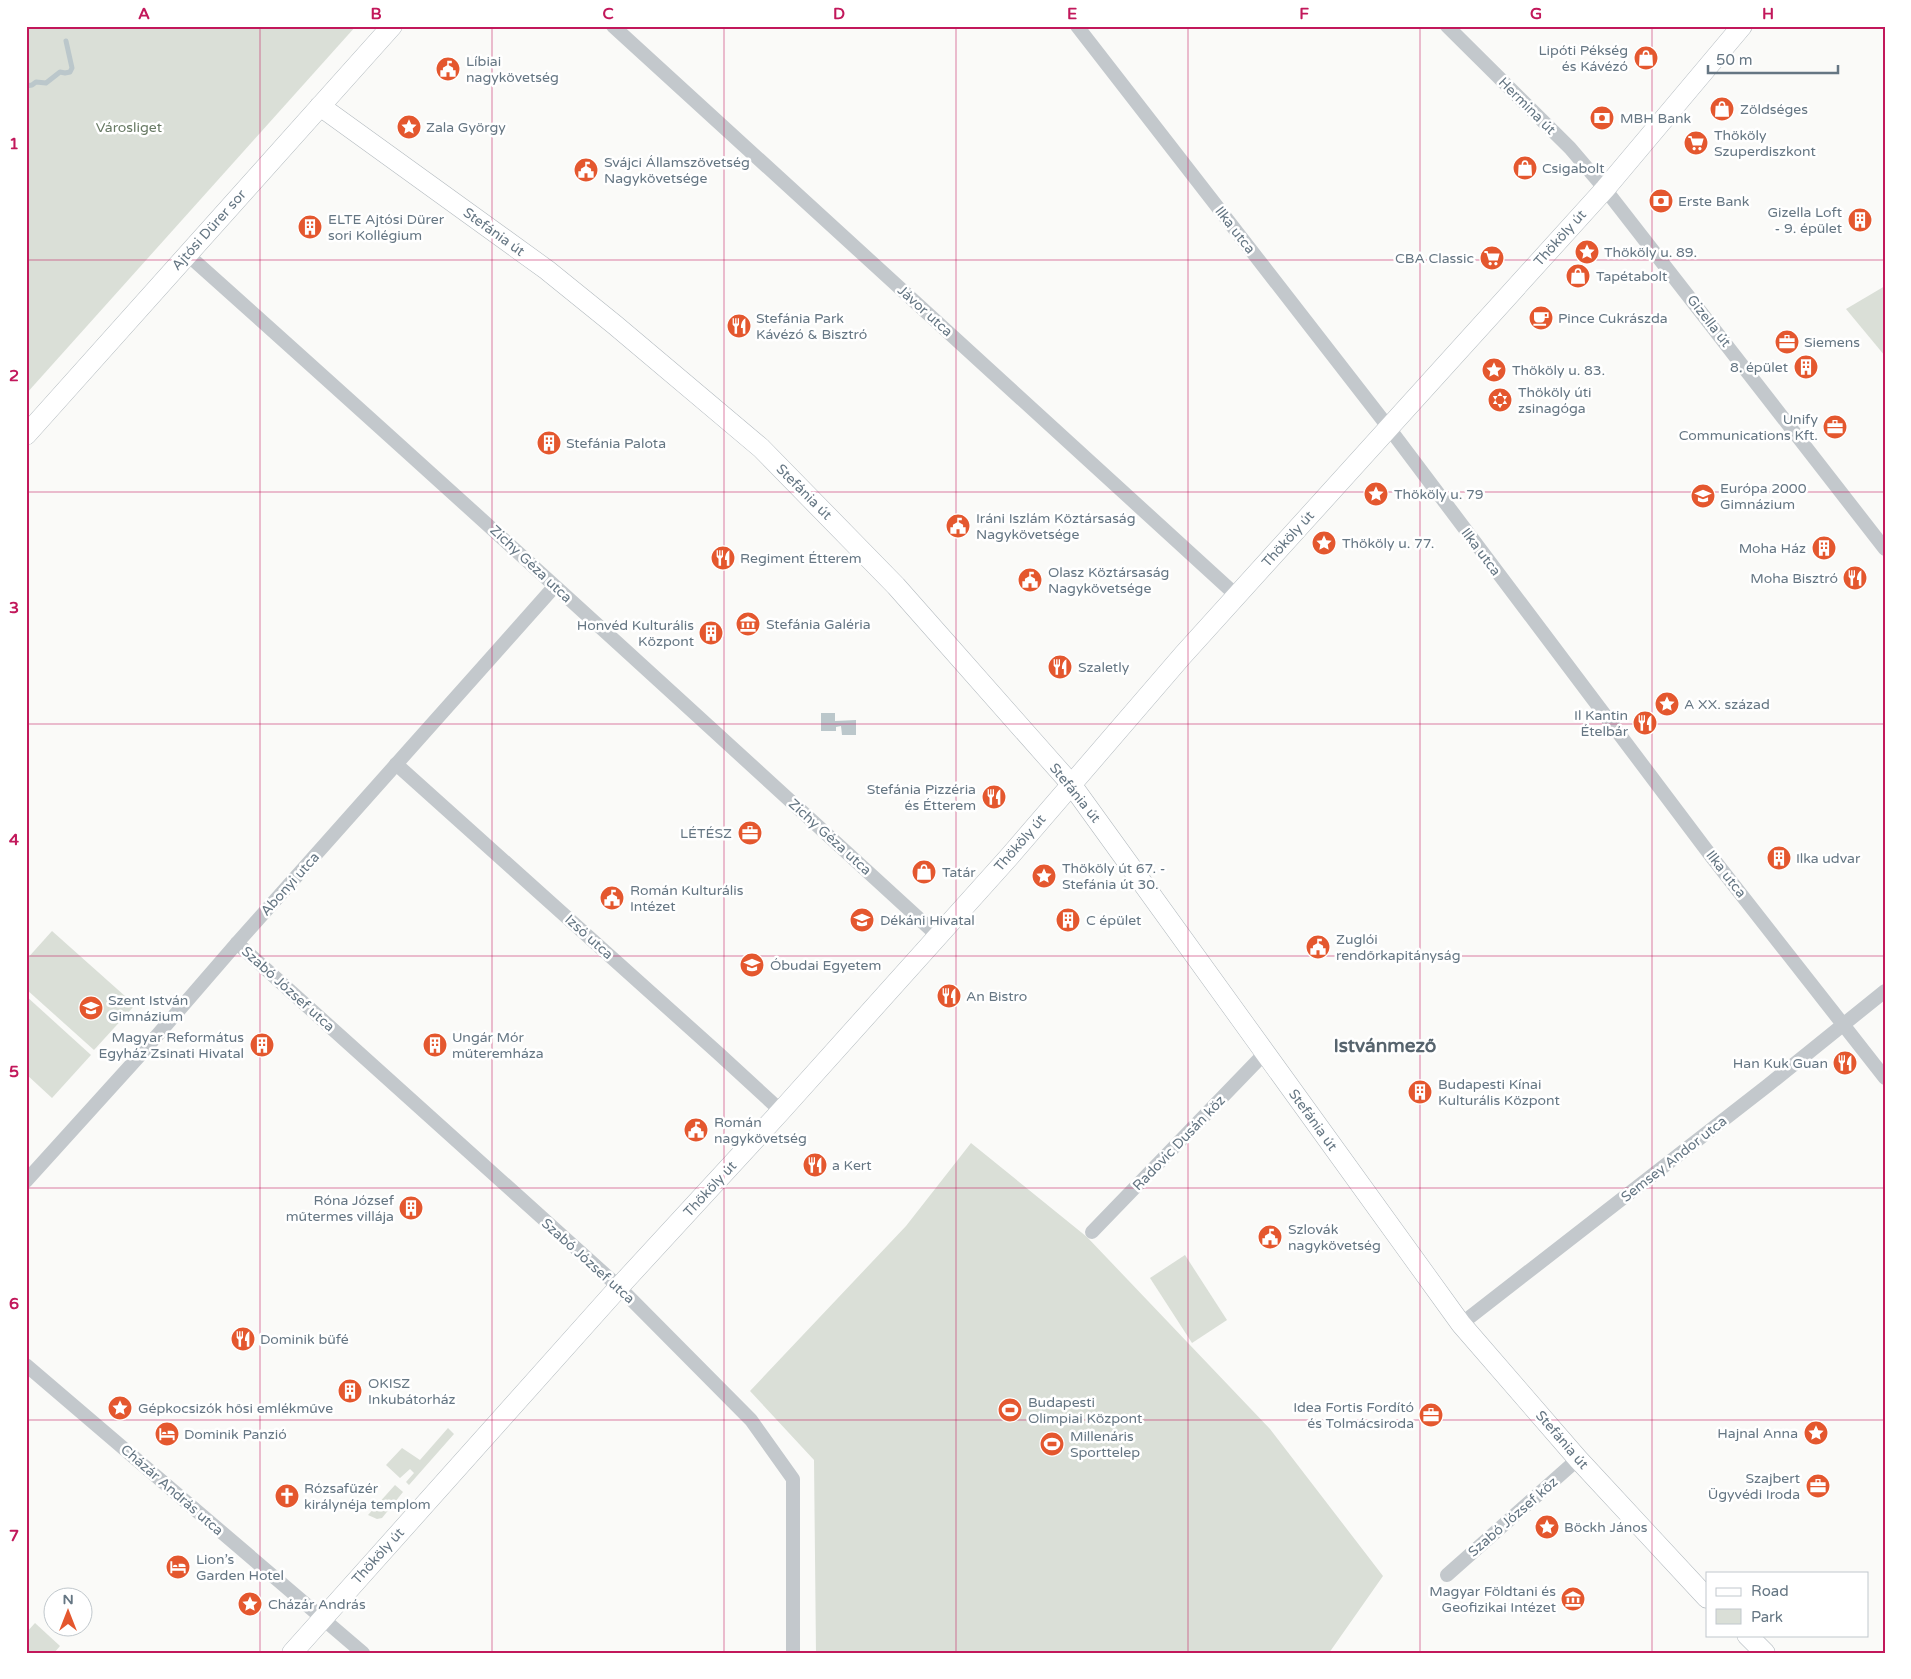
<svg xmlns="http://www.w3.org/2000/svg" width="1911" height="1679" font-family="'Varela Round',sans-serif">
<rect width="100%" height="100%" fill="#fafaf8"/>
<g fill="#dadfd7">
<polygon points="26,26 356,26 26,394"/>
<polygon points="1885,286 1885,356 1846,309"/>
<polygon points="52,931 135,1005 94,1050 26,989 26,960"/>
<polygon points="26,996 91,1055 52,1098 26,1074"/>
<polygon points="971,1143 1087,1237 1270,1429 1383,1576 1329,1653 816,1653 814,1460 750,1391 906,1226"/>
<polygon points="1185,1255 1227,1320 1192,1343 1150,1278"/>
<polygon points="448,1428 454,1434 409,1485 406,1482 414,1473 410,1469 400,1478 386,1465 402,1448 420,1460"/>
<polygon points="395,1485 403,1492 382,1518 377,1519 368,1515"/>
<polygon points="35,1623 60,1646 54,1653 26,1653 26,1633"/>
</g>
<polygon fill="#bbc7cb" points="821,713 835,713 835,721 856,720 856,735 842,735 841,726 836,727 836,731 821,731"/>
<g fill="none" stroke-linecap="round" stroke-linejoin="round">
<polyline stroke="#bbc7cb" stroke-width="5" points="26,86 32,85 36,82 46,83 60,72 65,73 70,72 72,68 66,41"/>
<defs>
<g id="secondary">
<polyline points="320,106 547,270 615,325 761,448 896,586 1071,784 1461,1324 1578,1459 1707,1598"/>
<polyline points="26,435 392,26"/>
<polyline points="1747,1635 1765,1653"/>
<polyline points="292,1653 619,1287 781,1111 1009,857 1183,655 1605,189 1742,26"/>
</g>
</defs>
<use href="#secondary" stroke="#b3babf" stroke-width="21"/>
<g stroke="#c3c8cc" stroke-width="14">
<polyline points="613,26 1237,596"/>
<polyline points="1077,26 1389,428 1711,856 1885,1078"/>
<polyline points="1447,26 1570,148 1605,189 1885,549"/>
<path d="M188,255c252,225 501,453 750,681"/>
<polyline points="396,764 718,1053 781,1111"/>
<polyline points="237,943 619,1287 751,1420 793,1479 793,1653"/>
<polyline points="26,1181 141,1054 237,943 554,587"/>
<polyline points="1092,1232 1264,1054"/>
<polyline points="1461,1324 1767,1086 1885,991"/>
<polyline points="26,1365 363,1653"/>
<polyline points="1447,1575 1578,1459"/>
</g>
<use href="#secondary" stroke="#fff" stroke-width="20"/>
</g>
<path fill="none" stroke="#c2185b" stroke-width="1" stroke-opacity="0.55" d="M260,26v1627M492,26v1627M724,26v1627M956,26v1627M1188,26v1627M1420,26v1627M1652,26v1627M26,260h1859M26,492h1859M26,724h1859M26,956h1859M26,1188h1859M26,1420h1859"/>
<defs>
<symbol id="shop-disc" viewBox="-11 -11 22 22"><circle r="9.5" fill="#e4572e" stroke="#fff"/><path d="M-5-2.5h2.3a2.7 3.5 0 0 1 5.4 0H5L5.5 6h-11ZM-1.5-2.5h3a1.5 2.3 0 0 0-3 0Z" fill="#fff"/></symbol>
<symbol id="civic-disc" viewBox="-11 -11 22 22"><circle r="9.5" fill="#e4572e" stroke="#fff"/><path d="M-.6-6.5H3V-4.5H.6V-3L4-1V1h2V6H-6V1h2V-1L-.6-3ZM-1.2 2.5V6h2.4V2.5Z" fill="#fff"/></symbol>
<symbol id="bank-disc" viewBox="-11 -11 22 22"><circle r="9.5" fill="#e4572e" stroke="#fff"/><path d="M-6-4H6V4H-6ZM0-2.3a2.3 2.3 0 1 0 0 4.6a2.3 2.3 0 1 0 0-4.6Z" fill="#fff"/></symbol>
<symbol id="sight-disc" viewBox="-11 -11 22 22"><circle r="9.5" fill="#e4572e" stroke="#fff"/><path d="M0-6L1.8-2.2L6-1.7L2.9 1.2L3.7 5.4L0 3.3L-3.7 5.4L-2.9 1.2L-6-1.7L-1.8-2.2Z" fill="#fff"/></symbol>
<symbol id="supermarket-disc" viewBox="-11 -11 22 22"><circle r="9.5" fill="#e4572e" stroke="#fff"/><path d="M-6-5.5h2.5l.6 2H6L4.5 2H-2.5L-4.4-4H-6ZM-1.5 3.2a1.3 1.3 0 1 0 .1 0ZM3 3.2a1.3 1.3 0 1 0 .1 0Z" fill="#fff"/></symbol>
<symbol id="building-disc" viewBox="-11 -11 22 22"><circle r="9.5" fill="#e4572e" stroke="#fff"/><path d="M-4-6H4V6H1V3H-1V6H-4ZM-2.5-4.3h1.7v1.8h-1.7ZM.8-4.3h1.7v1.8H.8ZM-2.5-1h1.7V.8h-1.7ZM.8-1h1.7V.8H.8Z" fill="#fff"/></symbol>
<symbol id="cafe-disc" viewBox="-11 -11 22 22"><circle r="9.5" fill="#e4572e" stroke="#fff"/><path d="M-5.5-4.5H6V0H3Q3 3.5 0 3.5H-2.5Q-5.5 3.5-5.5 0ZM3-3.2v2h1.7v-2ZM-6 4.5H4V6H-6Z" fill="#fff"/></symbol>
<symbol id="restaurant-disc" viewBox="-11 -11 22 22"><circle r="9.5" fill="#e4572e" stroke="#fff"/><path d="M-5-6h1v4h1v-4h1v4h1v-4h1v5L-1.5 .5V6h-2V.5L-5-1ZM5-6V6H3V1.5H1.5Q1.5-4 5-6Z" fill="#fff"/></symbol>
<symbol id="office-disc" viewBox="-11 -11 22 22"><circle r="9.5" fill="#e4572e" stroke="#fff"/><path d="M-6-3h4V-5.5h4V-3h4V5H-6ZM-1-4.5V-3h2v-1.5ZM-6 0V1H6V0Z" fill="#fff"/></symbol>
<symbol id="synagogue-disc" viewBox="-11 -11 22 22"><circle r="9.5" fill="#e4572e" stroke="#fff"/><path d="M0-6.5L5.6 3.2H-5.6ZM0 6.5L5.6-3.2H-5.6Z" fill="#fff"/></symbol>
<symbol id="school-disc" viewBox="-11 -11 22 22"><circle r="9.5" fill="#e4572e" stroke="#fff"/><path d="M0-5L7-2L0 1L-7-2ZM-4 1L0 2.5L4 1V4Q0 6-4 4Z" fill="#fff"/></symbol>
<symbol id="museum-disc" viewBox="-11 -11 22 22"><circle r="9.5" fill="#e4572e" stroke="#fff"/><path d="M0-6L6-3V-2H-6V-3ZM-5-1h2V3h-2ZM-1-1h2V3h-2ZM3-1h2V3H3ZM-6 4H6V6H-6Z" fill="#fff"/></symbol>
<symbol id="university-disc" viewBox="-11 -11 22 22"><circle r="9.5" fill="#e4572e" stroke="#fff"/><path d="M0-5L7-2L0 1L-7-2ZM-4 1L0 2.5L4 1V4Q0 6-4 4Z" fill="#fff"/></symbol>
<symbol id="stadium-disc" viewBox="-11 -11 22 22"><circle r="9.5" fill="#e4572e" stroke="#fff"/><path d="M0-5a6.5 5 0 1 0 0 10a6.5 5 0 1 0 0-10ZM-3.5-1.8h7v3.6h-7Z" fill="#fff"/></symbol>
<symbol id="hotel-disc" viewBox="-11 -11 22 22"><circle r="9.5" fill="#e4572e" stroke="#fff"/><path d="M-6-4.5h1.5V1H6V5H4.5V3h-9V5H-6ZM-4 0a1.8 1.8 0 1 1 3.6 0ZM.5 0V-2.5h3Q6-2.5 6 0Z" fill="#fff"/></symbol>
<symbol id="church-disc" viewBox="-11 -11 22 22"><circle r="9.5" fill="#e4572e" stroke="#fff"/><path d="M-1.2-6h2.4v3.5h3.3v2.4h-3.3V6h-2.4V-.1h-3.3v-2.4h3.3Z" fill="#fff"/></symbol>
</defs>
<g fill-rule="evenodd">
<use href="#shop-disc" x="1632" y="44" width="28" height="28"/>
<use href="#civic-disc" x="434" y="55" width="28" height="28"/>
<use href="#shop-disc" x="1708" y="95" width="28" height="28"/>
<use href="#bank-disc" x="1588" y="104" width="28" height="28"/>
<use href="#sight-disc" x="395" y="113" width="28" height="28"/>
<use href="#supermarket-disc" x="1682" y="129" width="28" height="28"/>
<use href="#shop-disc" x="1511" y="154" width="28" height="28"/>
<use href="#civic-disc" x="572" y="156" width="28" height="28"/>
<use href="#bank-disc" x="1647" y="187" width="28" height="28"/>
<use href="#building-disc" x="1846" y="206" width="28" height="28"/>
<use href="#building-disc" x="296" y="213" width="28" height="28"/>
<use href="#sight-disc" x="1573" y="238" width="28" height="28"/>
<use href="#supermarket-disc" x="1478" y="244" width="28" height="28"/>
<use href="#shop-disc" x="1564" y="262" width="28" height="28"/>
<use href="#cafe-disc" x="1527" y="304" width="28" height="28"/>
<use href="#restaurant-disc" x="725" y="312" width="28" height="28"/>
<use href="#office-disc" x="1773" y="328" width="28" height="28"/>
<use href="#building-disc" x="1792" y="353" width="28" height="28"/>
<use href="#sight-disc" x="1480" y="356" width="28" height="28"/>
<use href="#synagogue-disc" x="1486" y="386" width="28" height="28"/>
<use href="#office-disc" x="1821" y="413" width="28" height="28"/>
<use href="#building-disc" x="535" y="429" width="28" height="28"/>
<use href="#sight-disc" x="1362" y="480" width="28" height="28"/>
<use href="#school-disc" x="1689" y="482" width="28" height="28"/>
<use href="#civic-disc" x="944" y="512" width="28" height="28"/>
<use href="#sight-disc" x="1310" y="529" width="28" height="28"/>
<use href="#building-disc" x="1810" y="534" width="28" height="28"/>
<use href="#restaurant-disc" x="709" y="544" width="28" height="28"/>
<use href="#restaurant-disc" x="1841" y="564" width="28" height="28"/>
<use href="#civic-disc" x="1016" y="566" width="28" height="28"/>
<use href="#museum-disc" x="734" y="610" width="28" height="28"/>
<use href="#building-disc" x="697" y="619" width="28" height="28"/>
<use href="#restaurant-disc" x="1046" y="653" width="28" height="28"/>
<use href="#sight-disc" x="1653" y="690" width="28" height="28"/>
<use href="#restaurant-disc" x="1631" y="709" width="28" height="28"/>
<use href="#restaurant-disc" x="980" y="783" width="28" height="28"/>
<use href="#office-disc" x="736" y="819" width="28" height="28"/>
<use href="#building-disc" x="1765" y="844" width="28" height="28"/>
<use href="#shop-disc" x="910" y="858" width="28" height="28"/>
<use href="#sight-disc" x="1030" y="862" width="28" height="28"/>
<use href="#civic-disc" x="598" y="884" width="28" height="28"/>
<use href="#university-disc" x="848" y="906" width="28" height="28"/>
<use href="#building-disc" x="1054" y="906" width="28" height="28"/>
<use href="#civic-disc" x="1304" y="933" width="28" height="28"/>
<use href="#university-disc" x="738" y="951" width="28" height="28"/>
<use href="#restaurant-disc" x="935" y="982" width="28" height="28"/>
<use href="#school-disc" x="77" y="994" width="28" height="28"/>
<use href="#building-disc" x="248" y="1031" width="28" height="28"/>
<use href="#building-disc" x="421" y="1031" width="28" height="28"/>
<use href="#restaurant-disc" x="1831" y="1049" width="28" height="28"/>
<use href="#building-disc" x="1406" y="1078" width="28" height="28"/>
<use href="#civic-disc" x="682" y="1116" width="28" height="28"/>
<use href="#restaurant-disc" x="801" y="1151" width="28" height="28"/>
<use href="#building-disc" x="397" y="1194" width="28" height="28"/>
<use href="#civic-disc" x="1256" y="1223" width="28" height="28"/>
<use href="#restaurant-disc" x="229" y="1325" width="28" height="28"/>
<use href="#building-disc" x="336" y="1377" width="28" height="28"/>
<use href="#sight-disc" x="106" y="1394" width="28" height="28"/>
<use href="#stadium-disc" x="996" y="1396" width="28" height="28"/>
<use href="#office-disc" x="1417" y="1401" width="28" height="28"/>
<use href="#sight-disc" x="1802" y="1419" width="28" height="28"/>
<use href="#hotel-disc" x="153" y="1420" width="28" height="28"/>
<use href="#stadium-disc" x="1038" y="1430" width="28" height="28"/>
<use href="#office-disc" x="1804" y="1472" width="28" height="28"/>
<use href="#church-disc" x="273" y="1482" width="28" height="28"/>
<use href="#sight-disc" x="1533" y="1513" width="28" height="28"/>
<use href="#hotel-disc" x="164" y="1553" width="28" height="28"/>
<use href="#museum-disc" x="1559" y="1585" width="28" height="28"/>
<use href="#sight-disc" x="236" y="1590" width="28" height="28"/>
</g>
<g text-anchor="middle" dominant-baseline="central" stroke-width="5" stroke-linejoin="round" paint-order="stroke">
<g font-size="14" fill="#657683" stroke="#fff" text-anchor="start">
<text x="1628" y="50" text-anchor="end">Lipóti Pékség<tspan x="1628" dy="16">és Kávézó</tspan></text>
<text x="466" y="61">Líbiai<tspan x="466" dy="16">nagykövetség</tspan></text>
<text x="1740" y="109">Zöldséges</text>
<text x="1620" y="118">MBH Bank</text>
<text x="426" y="127">Zala György</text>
<text x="1714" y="135">Thököly<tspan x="1714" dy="16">Szuperdiszkont</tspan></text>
<text x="604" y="162">Svájci Államszövetség<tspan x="604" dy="16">Nagykövetsége</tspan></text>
<text x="1542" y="168">Csigabolt</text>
<text x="1678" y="201">Erste Bank</text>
<text x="1842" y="212" text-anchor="end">Gizella Loft<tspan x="1842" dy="16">- 9. épület</tspan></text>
<text x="328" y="219">ELTE Ajtósi Dürer<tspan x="328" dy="16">sori Kollégium</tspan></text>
<text x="1604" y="252">Thököly u. 89.</text>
<text x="1474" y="258" text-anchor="end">CBA Classic</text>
<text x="1596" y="276">Tapétabolt</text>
<text x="756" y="318">Stefánia Park<tspan x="756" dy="16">Kávézó &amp; Bisztró</tspan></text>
<text x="1558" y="318">Pince Cukrászda</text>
<text x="1804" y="342">Siemens</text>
<text x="1788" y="367" text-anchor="end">8. épület</text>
<text x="1512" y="370">Thököly u. 83.</text>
<text x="1518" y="392">Thököly úti<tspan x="1518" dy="16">zsinagóga</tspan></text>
<text x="1818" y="419" text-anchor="end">Unify<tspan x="1818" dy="16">Communications Kft.</tspan></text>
<text x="566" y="443">Stefánia Palota</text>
<text x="1720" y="488">Európa 2000<tspan x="1720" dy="16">Gimnázium</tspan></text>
<text x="1394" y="494">Thököly u. 79</text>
<text x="976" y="518">Iráni Iszlám Köztársaság<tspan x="976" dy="16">Nagykövetsége</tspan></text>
<text x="1342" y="543">Thököly u. 77.</text>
<text x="1806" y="548" text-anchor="end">Moha Ház</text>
<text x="740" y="558">Regiment Étterem</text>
<text x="1048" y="572">Olasz Köztársaság<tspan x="1048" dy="16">Nagykövetsége</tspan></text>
<text x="1838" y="578" text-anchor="end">Moha Bisztró</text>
<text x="766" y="624">Stefánia Galéria</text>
<text x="694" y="625" text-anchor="end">Honvéd Kulturális<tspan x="694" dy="16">Központ</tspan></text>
<text x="1078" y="667">Szaletly</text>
<text x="1684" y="704">A XX. század</text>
<text x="1628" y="715" text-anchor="end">Il Kantin<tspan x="1628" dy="16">Ételbár</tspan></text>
<text x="976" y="789" text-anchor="end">Stefánia Pizzéria<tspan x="976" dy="16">és Étterem</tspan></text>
<text x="732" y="833" text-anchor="end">LÉTÉSZ</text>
<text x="1796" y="858">Ilka udvar</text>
<text x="1062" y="868">Thököly út 67. -<tspan x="1062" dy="16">Stefánia út 30.</tspan></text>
<text x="942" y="872">Tatár</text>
<text x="630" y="890">Román Kulturális<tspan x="630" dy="16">Intézet</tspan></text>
<text x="880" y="920">Dékáni Hivatal</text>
<text x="1086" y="920">C épület</text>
<text x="1336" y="939">Zuglói<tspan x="1336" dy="16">rendőrkapitányság</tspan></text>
<text x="770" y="965">Óbudai Egyetem</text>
<text x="966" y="996">An Bistro</text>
<text x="108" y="1000">Szent István<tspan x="108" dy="16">Gimnázium</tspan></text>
<text x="244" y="1037" text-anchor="end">Magyar Református<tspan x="244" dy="16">Egyház Zsinati Hivatal</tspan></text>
<text x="452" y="1037">Ungár Mór<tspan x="452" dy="16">műteremháza</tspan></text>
<text x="1828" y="1063" text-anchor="end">Han Kuk Guan</text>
<text x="1438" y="1084">Budapesti Kínai<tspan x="1438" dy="16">Kulturális Központ</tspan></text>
<text x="714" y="1122">Román<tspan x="714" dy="16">nagykövetség</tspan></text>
<text x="832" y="1165">a Kert</text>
<text x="394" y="1200" text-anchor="end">Róna József<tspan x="394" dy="16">műtermes villája</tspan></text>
<text x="1288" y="1229">Szlovák<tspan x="1288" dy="16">nagykövetség</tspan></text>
<text x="260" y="1339">Dominik büfé</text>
<text x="368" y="1383">OKISZ<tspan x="368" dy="16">Inkubátorház</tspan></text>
<text x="1028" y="1402">Budapesti<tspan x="1028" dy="16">Olimpiai Központ</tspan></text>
<text x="1414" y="1407" text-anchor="end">Idea Fortis Fordító<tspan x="1414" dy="16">és Tolmácsiroda</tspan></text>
<text x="138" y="1408">Gépkocsizók hősi emlékműve</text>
<text x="1798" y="1433" text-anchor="end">Hajnal Anna</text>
<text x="184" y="1434">Dominik Panzió</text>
<text x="1070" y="1436">Millenáris<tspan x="1070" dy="16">Sporttelep</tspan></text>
<text x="1800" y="1478" text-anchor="end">Szajbert<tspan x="1800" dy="16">Ügyvédi Iroda</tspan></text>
<text x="304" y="1488">Rózsafüzér<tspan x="304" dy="16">királynéja templom</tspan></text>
<text x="1564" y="1527">Böckh János</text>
<text x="196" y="1559">Lion’s<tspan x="196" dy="16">Garden Hotel</tspan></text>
<text x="1556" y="1591" text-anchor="end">Magyar Földtani és<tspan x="1556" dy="16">Geofizikai Intézet</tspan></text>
<text x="268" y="1604">Cházár András</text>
</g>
<g font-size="14" fill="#657683" stroke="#fff">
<text transform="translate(1527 106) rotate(45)">Hermina út</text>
<text transform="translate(209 230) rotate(-48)">Ajtósi Dürer sor</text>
<text transform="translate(1235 230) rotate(52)">Ilka utca</text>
<text transform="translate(494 232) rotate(36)">Stefánia út</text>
<text transform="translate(1560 238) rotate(-48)">Thököly út</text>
<text transform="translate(925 311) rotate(42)">Jávor utca</text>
<text transform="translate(1709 321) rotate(52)">Gizella út</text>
<text transform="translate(804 492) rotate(45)">Stefánia út</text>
<text transform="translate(1288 539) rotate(-48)">Thököly út</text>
<text transform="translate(1481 552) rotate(53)">Ilka utca</text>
<text transform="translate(531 564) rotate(43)">Zichy Géza utca</text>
<text transform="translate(1075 793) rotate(51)">Stefánia út</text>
<text transform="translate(830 837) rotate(42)">Zichy Géza utca</text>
<text transform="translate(1020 843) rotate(-49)">Thököly út</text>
<text transform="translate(1726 874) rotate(52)">Ilka utca</text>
<text transform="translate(290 884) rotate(-48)">Abonyi utca</text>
<text transform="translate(589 937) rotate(42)">Izsó utca</text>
<text transform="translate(288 989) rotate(42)">Szabó József utca</text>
<text transform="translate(1313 1120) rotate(54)">Stefánia út</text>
<text transform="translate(1179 1143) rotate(-46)">Radovic Dusán köz</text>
<text transform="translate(1674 1159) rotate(-38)">Semsey Andor utca</text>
<text transform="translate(710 1189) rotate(-47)">Thököly út</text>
<text transform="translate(588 1261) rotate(42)">Szabó József utca</text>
<text transform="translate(1562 1440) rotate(49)">Stefánia út</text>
<text transform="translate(172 1490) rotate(41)">Cházár András utca</text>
<text transform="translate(1513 1517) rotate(-41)">Szabó József köz</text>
<text transform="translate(378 1556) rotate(-48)">Thököly út</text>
</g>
<g font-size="14" fill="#687a64" stroke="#fff">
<text x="129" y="127">Városliget</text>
</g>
<g font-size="19" font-weight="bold" fill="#57646e" stroke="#fff">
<text x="1385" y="1046">Istvánmező</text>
</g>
</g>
<rect width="1911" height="1679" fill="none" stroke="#ffffff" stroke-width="55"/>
<rect x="1706" y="1572" width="162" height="65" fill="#ffffff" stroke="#c1c8cd"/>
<rect x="1716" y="1588" width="25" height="8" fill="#ffffff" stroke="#c1c8cd"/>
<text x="1751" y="1596" font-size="15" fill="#657683">Road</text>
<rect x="1716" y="1609" width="25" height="15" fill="#dadfd7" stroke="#c1c8cd"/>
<text x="1751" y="1622" font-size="15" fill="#657683">Park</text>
<g transform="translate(68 1612)"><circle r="24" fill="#ffffff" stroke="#c1c8cd"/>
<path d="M0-4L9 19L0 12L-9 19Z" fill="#e4572e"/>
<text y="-8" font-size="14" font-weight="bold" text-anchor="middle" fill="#657683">N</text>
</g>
<path d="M1708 65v8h130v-8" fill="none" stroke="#657683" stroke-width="2.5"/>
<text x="1716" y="65" font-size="15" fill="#657683" stroke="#ffffff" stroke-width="4" paint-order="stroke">50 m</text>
<rect x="28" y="28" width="1856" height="1624" fill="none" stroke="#c2185b" stroke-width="2"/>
<g font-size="16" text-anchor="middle" font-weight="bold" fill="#c2185b">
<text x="144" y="19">A</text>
<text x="376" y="19">B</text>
<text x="608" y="19">C</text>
<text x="839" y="19">D</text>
<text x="1072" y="19">E</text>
<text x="1304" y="19">F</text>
<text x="1536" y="19">G</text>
<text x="1768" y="19">H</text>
<text x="14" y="149">1</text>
<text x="14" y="381">2</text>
<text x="14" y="613">3</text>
<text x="14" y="845">4</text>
<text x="14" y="1077">5</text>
<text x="14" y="1309">6</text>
<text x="14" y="1541">7</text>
</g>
</svg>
